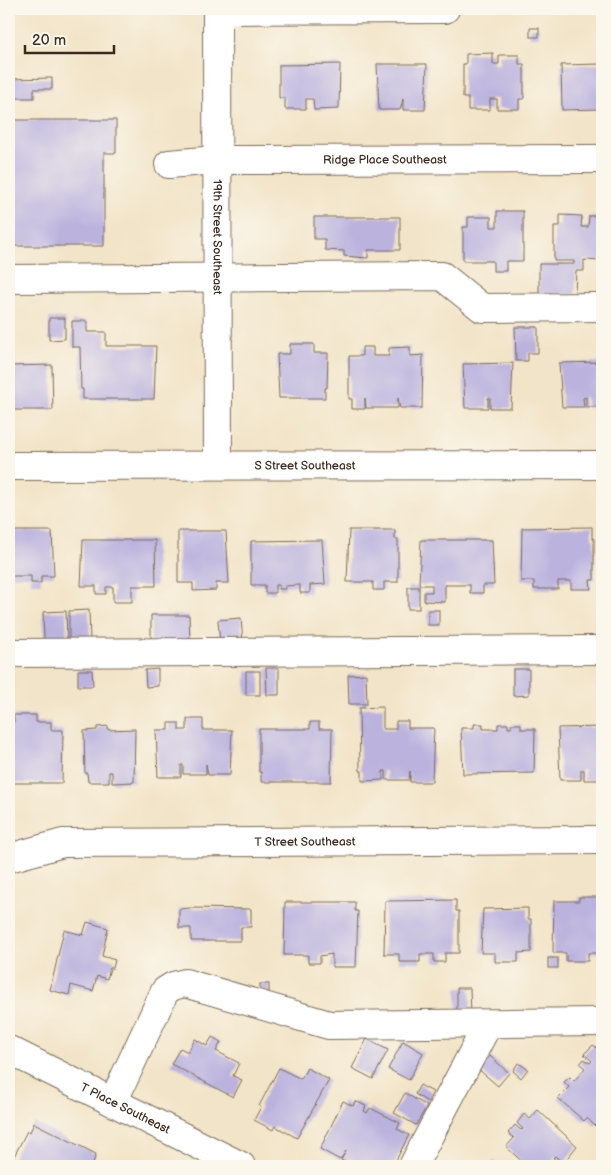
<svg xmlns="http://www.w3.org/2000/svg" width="611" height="1175" font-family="'Balsamiq Sans',sans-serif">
<rect width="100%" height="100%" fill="#fbf7ec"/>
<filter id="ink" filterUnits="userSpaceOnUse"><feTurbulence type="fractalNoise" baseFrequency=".02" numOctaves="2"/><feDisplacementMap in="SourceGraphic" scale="10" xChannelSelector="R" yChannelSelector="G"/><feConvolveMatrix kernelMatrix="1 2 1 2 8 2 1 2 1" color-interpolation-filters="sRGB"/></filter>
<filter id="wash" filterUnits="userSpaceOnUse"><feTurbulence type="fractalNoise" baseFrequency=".0096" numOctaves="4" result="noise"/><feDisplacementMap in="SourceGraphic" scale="20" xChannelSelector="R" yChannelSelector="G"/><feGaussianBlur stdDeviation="1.12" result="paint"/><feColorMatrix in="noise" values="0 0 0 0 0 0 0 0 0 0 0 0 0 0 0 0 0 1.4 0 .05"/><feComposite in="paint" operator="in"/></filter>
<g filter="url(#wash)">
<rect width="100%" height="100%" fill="#f2e4c8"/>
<g id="blocks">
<g fill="#bbb3de">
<rect x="530" y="28" width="9" height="9"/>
<polygon points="493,53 493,64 499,64 499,55 519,55 519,64 524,64 524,99 519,99 519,109 497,109 497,99 490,99 490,110 468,110 468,98 463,98 463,64 466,64 466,54"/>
<polygon points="340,64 339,109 314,110 313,99 306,99 306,109 285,109 285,98 279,98 279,65"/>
<polygon points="377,64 427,64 425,110 403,110 403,99 400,110 379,110"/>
<polygon points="602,64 602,109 562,110 561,65"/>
<polygon points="52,78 52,89 34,89 34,98 9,98 9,79"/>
<polygon points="9,120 116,120 116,153 104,153 104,246 9,246"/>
<polygon points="497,211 523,211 523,261 506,261 506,271 493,271 493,261 463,261 463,227 468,227 468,217 491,217 491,227 497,227"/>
<polygon points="560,215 582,216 581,227 588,227 589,216 602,216 602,261 584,260 584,271 576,271 575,294 539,293 539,264 574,264 574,261 554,261 554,226 560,226"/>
<polygon points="314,217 400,217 400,250 368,250 368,258 344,256 344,251 325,250 325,239 314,239"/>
<polygon points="49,318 65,318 65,339 49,340"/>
<polygon points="72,321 87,321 87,332 106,332 106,346 156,346 154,399 83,399 83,389 81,389 80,347 72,347"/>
<polygon points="515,327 538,327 538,353 528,353 528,361 516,361"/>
<polygon points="290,344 314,344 314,353 328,353 327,388 325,388 325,398 279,398 277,354 290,354"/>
<polygon points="362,347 373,347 373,356 389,356 389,348 410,347 410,356 423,355 422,408 400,408 398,398 398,408 366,408 365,398 365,409 352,409 352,399 349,399 349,356 362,356"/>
<polygon points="602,362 602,407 586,407 586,397 583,398 584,407 562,407 559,363"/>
<polygon points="513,363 511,408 490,408 490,398 488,398 488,408 465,408 463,364"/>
<polygon points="52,365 53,410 9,410 9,366"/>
<polygon points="592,527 592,539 594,538 594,580 590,580 591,589 571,589 571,581 558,581 558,589 534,589 534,581 521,581 522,528"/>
<polygon points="349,530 395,530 395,539 398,539 398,582 384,582 384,590 373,590 373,582 347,582"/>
<polygon points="9,531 52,531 54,576 41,576 41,583 31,583 31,576 9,576"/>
<polygon points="178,531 226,531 229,583 216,583 216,590 193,591 193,583 178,583"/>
<polygon points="83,540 155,540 156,586 132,586 132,602 113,602 113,587 106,587 106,594 96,594 96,586 81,586"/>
<polygon points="322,540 325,584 310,585 310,593 300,593 300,585 285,586 285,589 279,589 279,585 275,585 275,593 265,593 265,585 251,585 251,541"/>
<polygon points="421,540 492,540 494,585 483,585 483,593 470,593 470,585 445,585 445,602 424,601 424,592 432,592 432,585 419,585"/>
<rect x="408" y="587" width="11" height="22"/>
<polygon points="89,610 90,640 69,640 69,611"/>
<rect x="428" y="610" width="11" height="15"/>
<polygon points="66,611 67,639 44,639 43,612"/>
<polygon points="151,615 189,615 190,642 151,643"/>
<polygon points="241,618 243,642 220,644 218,620"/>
<polygon points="266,668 279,668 279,695 267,695"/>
<polygon points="158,669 158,686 146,687 145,670"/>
<polygon points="513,669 529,669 529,695 513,696"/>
<polygon points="78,670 92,670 93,686 78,686"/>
<rect x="246" y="671" width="14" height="24"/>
<polygon points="366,674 367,704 349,704 348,675"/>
<polygon points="383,707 383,729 396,729 396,721 408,721 408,728 434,728 432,782 410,782 410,771 409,780 386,780 386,771 383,771 383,780 362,781 362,771 360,771 359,708"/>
<polygon points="14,715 36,715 36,722 51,722 51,730 63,730 62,783 9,783 9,722 14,722"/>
<polygon points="187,719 203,719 203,730 232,730 230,775 208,775 206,764 206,774 183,774 183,765 181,765 181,777 158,777 156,730 169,730 169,723 179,723 179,730 187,730"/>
<polygon points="310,722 319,722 319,729 332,729 331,782 261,782 261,772 259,772 259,729 310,729"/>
<polygon points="474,724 483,724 483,729 498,729 498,724 508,724 508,728 511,728 511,724 521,724 521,729 535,729 534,773 463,774 461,728 474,728"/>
<polygon points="108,726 108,730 135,729 134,782 112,783 112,772 109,772 109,782 88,782 87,773 85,773 84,731 97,730 97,727"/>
<polygon points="602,727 602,780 584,780 584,770 581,770 581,780 560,780 558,728"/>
<polygon points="579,897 600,897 600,901 602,901 602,953 588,953 588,961 566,961 566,953 553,953 554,901 579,901"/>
<polygon points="456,900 456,911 459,911 459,953 445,953 445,962 434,962 434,954 420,954 420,962 399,962 399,954 384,954 385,901"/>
<polygon points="285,902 355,902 355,911 358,911 356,967 332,967 332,954 320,956 320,963 308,963 308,955 284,955"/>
<polygon points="190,908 251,909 251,927 241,927 241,941 191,941 191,928 179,928 179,909"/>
<polygon points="528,908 528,919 531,919 531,952 518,953 518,962 495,962 495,953 481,953 483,909"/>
<polygon points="87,922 108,928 102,956 115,960 113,968 110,968 107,979 97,976 93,991 71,985 69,995 50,990 64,930 83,935"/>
<rect x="548" y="958" width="10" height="10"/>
<rect x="260" y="984" width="9" height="12"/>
<polygon points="457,988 470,988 471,1015 457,1015"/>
<polygon points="212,1037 221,1042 216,1051 239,1063 233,1076 242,1080 233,1097 171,1064 180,1048 188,1052 195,1039 207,1046"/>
<polygon points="367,1039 388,1050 373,1079 352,1068"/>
<polygon points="403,1041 423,1053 409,1080 388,1069"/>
<polygon points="593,1045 601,1051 602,1050 602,1117 595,1126 587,1118 584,1121 558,1098 569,1087 564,1082 570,1077 574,1081 585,1068 580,1064 584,1059 590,1063 592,1061 584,1054"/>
<polygon points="490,1056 509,1073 498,1086 478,1069"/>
<polygon points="518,1063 528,1069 521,1078 513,1071"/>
<polygon points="279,1068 301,1079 307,1068 329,1080 297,1138 275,1126 273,1130 254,1120 261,1107 259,1106"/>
<polygon points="420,1085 433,1092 428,1102 415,1094"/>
<polygon points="405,1093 427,1106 416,1125 394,1113"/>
<polygon points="343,1101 353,1106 355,1101 366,1106 364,1111 367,1113 370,1108 400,1123 397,1129 409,1135 393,1166 366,1166 368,1163 366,1161 363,1166 353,1166 341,1160 346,1151 340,1160 320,1149"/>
<polygon points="538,1110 577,1146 563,1163 555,1156 553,1158 561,1165 559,1166 527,1166 506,1147 514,1138 508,1133 515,1125 521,1130 523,1129 517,1123 524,1114 530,1119"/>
<polygon points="34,1123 96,1154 92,1166 9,1166 27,1131 30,1132"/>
<polygon points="494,1161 501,1166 489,1166"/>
</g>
</g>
</g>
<g filter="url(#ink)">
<use href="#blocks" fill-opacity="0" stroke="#7b6b5a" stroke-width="1"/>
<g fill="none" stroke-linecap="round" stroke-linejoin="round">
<defs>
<g id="minor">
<path id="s1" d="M217,9l1,456"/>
<polyline points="217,10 445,9"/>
<path id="s2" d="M169,164l47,-4 386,-1"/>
<polyline points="9,279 442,276 482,308 602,307"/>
<path id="s3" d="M9,466l593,-1"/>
<polyline points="9,653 602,650"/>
<path id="s4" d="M9,858l54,-15 539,-3"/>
<path id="s5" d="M9,1050l232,116"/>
<polyline points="113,1102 165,991 173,986 185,983 329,1025 602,1022"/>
<polyline points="413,1166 488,1024"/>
</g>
</defs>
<use href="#minor" stroke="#7b6b5a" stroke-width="30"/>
<use href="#minor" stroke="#fff" stroke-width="28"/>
</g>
</g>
<g text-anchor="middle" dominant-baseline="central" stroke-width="4.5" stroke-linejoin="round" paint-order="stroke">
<g font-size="12" fill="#3b2a1e" stroke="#fbf7ec">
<text stroke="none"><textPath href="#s2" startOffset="216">Ridge Place Southeast</textPath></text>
<text stroke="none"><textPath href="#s1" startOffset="228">19th Street Southeast</textPath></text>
<text stroke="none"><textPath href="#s3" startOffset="296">S Street Southeast</textPath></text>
<text stroke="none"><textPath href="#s4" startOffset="298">T Street Southeast</textPath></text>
<text stroke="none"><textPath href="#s5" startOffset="130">T Place Southeast</textPath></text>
</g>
</g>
<rect width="611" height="1175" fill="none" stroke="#fbf7ec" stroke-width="30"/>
<path d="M25 45v8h89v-8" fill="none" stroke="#3b2a1e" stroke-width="2.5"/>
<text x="32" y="45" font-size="15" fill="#3b2a1e" stroke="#fbf7ec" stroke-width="4" paint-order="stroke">20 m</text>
</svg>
